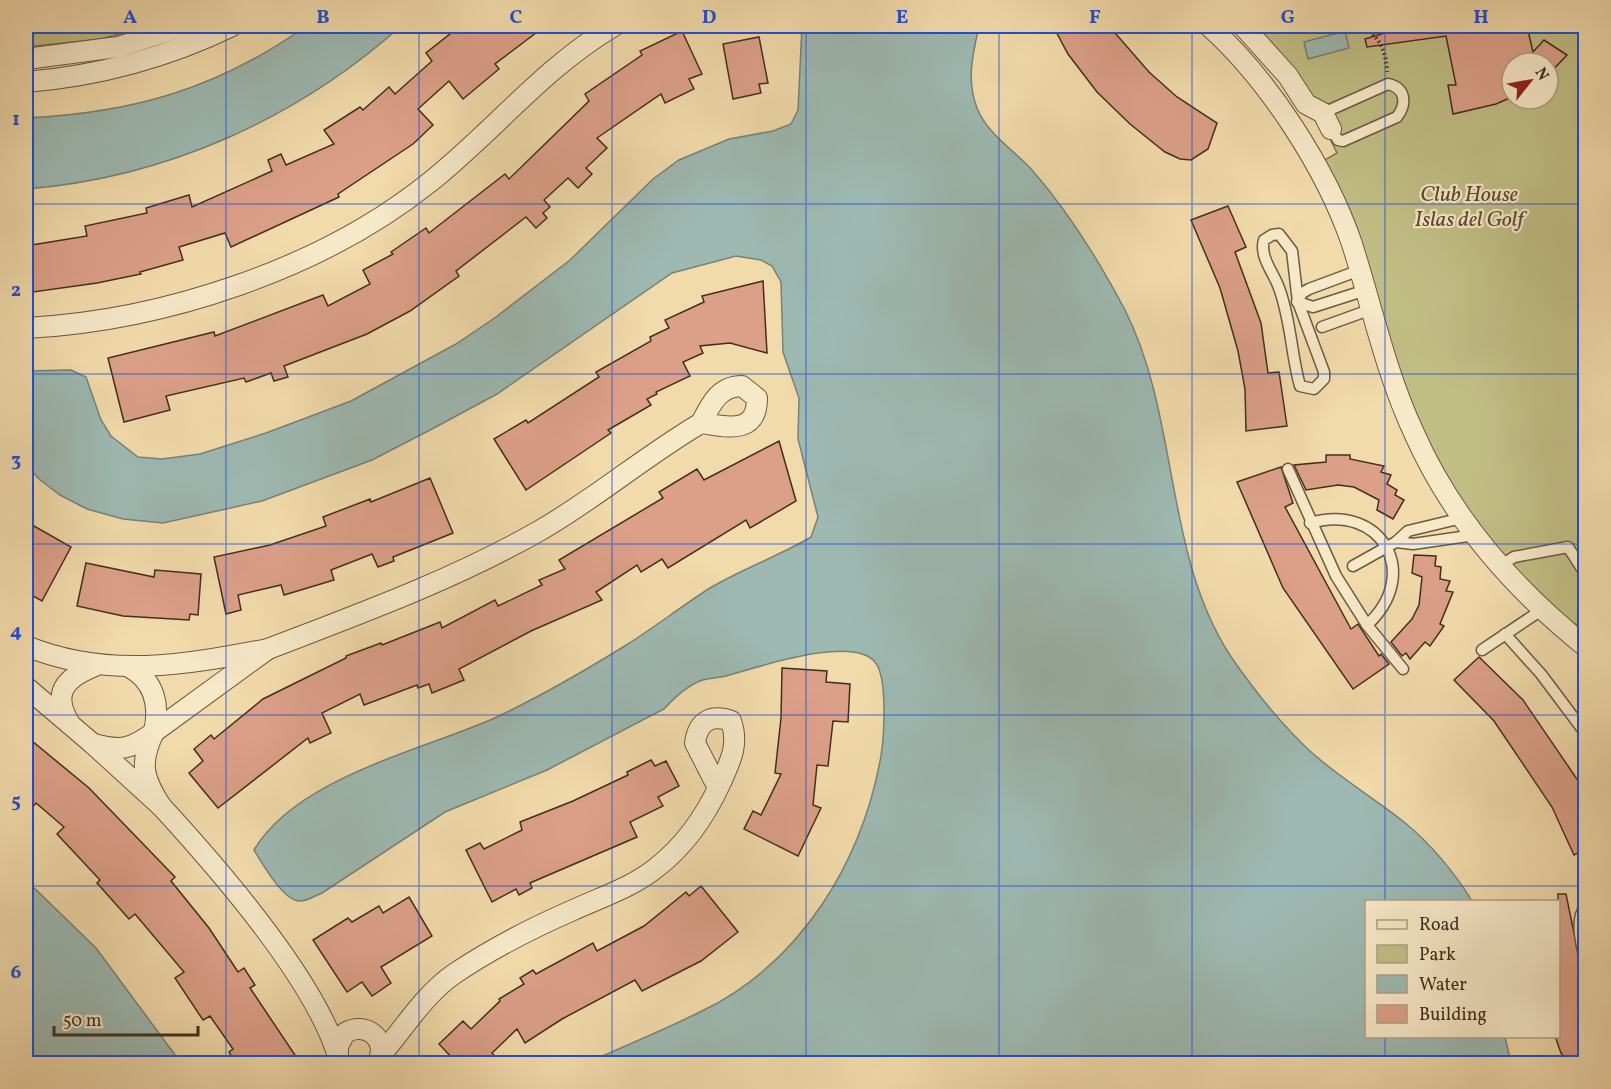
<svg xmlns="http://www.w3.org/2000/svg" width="1611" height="1089" font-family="Vollkorn,serif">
<rect width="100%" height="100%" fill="#f2dbab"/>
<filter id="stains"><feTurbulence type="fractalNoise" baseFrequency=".00333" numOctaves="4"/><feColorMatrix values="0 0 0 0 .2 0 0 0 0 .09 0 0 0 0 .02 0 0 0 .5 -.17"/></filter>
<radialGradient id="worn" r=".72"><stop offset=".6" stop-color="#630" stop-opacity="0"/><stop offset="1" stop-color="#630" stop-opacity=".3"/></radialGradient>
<g fill="#c1be84" stroke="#807652" stroke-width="1.5" fill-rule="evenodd">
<polygon points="26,26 149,26 101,39 26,47"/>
<path d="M1252,26h333v602l-17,-7 -44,-41 -37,-43 -23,-31 -40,-67 -103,-277 16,-9 -27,-55zM1512,63h36v36h-36z"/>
</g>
<g fill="#9db9b2" stroke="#788277" stroke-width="1.5">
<path d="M306,26h95c-104,93 -236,152 -375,163v-71c106,-5 192,-29 280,-92z"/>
<path d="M802,26h177c-6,27 -13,54 -2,82 10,26 37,42 55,62 37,42 67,91 93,140 56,111 38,252 111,354 22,31 48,63 75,88 29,26 63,46 93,70 26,21 51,51 68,79l-106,1v134l139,1 6,26h-925c39,-17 78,-33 116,-52 99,-48 160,-149 179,-255 3,-19 7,-79 -6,-94 -22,-28 -119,6 -149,14 -8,2 -18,2 -26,5 -15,6 -26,17 -36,28l-117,61 -102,42 -123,81c-7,3 -15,8 -22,8 -16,1 -38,-38 -46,-51 43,-73 170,-100 243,-133 44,-21 89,-47 131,-73 28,-18 54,-38 82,-56 32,-19 69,-32 101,-51l7,-20 -20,-78 1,-41 -16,-46 -2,-70 -9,-16 -11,-6 -25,-4 -64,17 -175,121 -65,35 -60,31 -110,41 -99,22 -40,-4 -36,-10 -27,-14 -21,-16 -13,-15v-93l45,-1 15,7 15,43 10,16 27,21 24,2 38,-5 66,-21 85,-32 105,-57 40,-27 74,-57 83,-81 26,-19 50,-21 44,-8 18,-7 7,-14z"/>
<polygon points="1345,31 1349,48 1308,59 1304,42"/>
<polygon points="26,880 96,948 181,1063 26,1063"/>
</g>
<g fill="#dca088" stroke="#402f1f" stroke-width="1.5">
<polygon points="460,26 545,26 495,64 499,69 463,99 449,81 418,109 433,125 413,144 338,194 339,197 231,247 225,233 179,247 183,260 140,272 141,274 97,283 26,293 26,246 87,236 85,226 147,213 146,208 189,195 192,207 272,171 268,160 281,154 286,165 334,144 324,130 360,107 363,110 389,87 395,94 432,61 426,53"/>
<polygon points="1053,26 1109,26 1149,72 1177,97 1217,123 1208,149 1191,160 1180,159 1165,152 1130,124 1097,92 1068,54"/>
<polygon points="1408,26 1527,26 1533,52 1544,40 1567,55 1548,75 1548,63 1512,63 1512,97 1496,104 1453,114 1448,85 1456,85 1446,36 1367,47 1365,39"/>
<polygon points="682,31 702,74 689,79 694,89 665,103 661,94 597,138 607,148 586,168 592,174 578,188 568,178 544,200 550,207 543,213 547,218 536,228 526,217 456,271 459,276 410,311 367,334 284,366 288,377 274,381 271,373 246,382 244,378 166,396 170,410 124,422 108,358 214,332 215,336 323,295 328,306 370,284 363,270 393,254 391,252 426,228 429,233 505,174 509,179 589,101 585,94 642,55 640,51"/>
<polygon points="759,37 768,83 759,84 761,93 733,99 723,44"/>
<polygon points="1228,206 1246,247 1235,252 1261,323 1268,373 1279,372 1287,426 1246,431 1245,389 1238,351 1220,288 1191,220"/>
<polygon points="763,281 767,353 730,343 700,346 703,353 683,362 690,376 656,392 657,394 647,399 651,405 608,430 611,433 526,490 494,439 526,420 528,423 599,377 596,372 651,341 650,337 669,328 665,320 704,302 702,296"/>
<polygon points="779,441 796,501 750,528 746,520 668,568 662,559 641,572 637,565 596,592 602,600 531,631 459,669 464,680 432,693 429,684 418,688 417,685 364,705 360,694 322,713 331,733 310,743 308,738 218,808 189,773 203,761 194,749 211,735 214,739 263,699 346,658 346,656 381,643 382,645 440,622 442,628 495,600 498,606 542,585 539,580 565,569 559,560 663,498 659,492 697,469 704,480"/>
<polygon points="1326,455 1350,455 1350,459 1384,466 1381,472 1391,475 1387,484 1397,490 1395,495 1404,500 1393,519 1377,510 1379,500 1354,487 1338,485 1306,490 1294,465 1326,462"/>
<polygon points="1281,467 1293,503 1285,507 1351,629 1358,624 1379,656 1381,654 1389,664 1353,689 1283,588 1237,482"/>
<polygon points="430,478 453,533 393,557 394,561 378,567 372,554 331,570 334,580 284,595 281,585 238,595 241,610 226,614 214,557 270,545 326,526 323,517 370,499 371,502"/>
<polygon points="34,526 71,547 42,601 26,592 26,541"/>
<polygon points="1414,555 1436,556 1435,566 1441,567 1440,579 1450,581 1446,591 1453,592 1440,624 1444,626 1430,646 1425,642 1410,659 1406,653 1402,656 1391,642 1412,619 1419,605 1422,577 1412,573"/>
<polygon points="86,563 154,577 155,570 201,574 198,615 190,614 189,620 123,616 77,606"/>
<polygon points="1479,657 1523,700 1583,788 1586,793 1586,849 1574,855 1552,807 1494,721 1454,680"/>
<polygon points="782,668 827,671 826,682 850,684 848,722 833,721 828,766 817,765 813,805 821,808 798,856 744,829 753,811 761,815 781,774 775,773 781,718"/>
<polygon points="26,736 89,788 175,877 171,881 209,928 238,972 244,968 255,985 250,988 301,1064 236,1064 229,1052 233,1049 210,1016 203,1020 175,978 184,972 135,914 129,919 97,883 100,880 57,834 64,827 36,803 26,815"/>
<polygon points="651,760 655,766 666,761 679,786 658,797 663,806 630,822 637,837 530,883 532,888 519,895 516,889 492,902 466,850 480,843 484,849 522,830 520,822 573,801 628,775 627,772"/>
<polygon points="701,886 738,932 701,961 642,991 635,980 562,1019 525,1043 517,1029 492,1053 502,1064 458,1064 439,1044 463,1021 471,1029 500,1001 499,999 524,984 520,978 533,970 536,974 593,943 597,951 644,926 686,892 689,896"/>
<polygon points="1558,894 1566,894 1583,977 1586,997 1586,1064 1571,1064 1561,1053 1555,1036 1558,1036"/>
<polygon points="409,897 432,936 381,967 391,983 372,996 362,982 347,992 313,940 348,918 352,922 379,906 383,913"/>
</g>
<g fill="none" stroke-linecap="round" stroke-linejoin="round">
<defs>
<g id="lane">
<path d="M1323,113l65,-29c18,4 19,20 9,33l-54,24 -5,-1 -7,-11"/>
<path d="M1279,234l13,17 6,51 26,70v7l-10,10 -14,-3c-9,-32 -9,-66 -21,-98 -5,-15 -20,-31 -15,-48l8,-5z"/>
<polyline points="1297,302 1302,293 1309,289 1360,270"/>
<polyline points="1298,302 1313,307 1366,290"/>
<polyline points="1322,327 1372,309"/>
<polyline points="1288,469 1336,576 1367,625 1403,669"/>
<path d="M1310,523c71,-21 113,51 57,102"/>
<polyline points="1396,542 1413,544 1475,535"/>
<polyline points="1353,566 1396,542 1408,531 1462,518"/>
<polyline points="1500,566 1514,557 1568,547 1586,575"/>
<polyline points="1505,634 1541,674 1586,734"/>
<polyline points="1482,650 1543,609"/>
<path d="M1586,906c-13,14 -3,42 0,59"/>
</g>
<g id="street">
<path d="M1209,26c59,53 117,142 143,218 20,63 34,129 62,189 37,84 100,156 172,214"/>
<polyline points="1243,26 1288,76 1306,104 1323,113 1331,129"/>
<polyline points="26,59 118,47 185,26"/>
<path d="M26,82c73,-6 140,-24 206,-56"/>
<path d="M26,328c137,-7 296,-59 404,-146 63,-50 114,-115 184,-156"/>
<path d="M26,646c81,33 159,19 242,3l-114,83c-15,31 -11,46 7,74l-68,-62 -67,-57"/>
<path d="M268,649c91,-35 185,-69 271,-118 56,-32 106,-75 162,-108 10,-19 18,-37 41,-37l15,12c0,37 -30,29 -56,25"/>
<path d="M70,724c-19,-31 -5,-46 25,-58"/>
<path d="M93,744c27,7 38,6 61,-12 6,-27 1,-51 -25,-65"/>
<path d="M161,806c57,62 150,168 176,247"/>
<path d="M381,1055c23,-27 44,-61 73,-81 37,-25 76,-45 117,-63 28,-13 60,-23 85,-43 30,-23 50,-53 65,-86 10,-22 18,-38 10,-61 -20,-7 -33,0 -36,22l23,45"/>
<path d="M338,1056v-10l7,-13c20,-12 44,5 33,29"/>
</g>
</defs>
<use href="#lane" stroke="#6c5a42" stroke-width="13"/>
<use href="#street" stroke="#6c5a42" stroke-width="22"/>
<g stroke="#402f1f" stroke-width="4" stroke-dasharray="1.5 3" stroke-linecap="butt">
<polyline points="1290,26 1304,31 1329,26"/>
<path d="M1362,26c18,11 24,25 25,46"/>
</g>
<use href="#lane" stroke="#f7e8c8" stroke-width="10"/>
<use href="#street" stroke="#f7e8c8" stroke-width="20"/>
</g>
<path fill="none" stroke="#1d4ed8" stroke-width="1.5" stroke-opacity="0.55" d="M226,26v1038M419,26v1038M612,26v1038M806,26v1038M999,26v1038M1192,26v1038M1385,26v876M26,204h1560M26,374h1560M26,544h1560M26,715h1560M26,886h1560M1385,1036v28"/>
<g text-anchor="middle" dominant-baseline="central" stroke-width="4.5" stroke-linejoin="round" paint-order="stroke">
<g font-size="22" font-style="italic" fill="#5a4c33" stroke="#f7e8c8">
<text x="1469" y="195">Club House<tspan x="1469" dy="25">Islas del Golf</tspan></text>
</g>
</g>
<rect width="1611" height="1089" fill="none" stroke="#f2dbab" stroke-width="66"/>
<rect x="1365" y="900" width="195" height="138" fill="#f7e8c8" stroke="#ae9e84" stroke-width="1.5"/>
<rect x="1377" y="920" width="30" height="9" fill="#f7e8c8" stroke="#ae9e84" stroke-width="1.5"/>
<text x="1419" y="930" font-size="18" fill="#402f1f">Road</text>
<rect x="1377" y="945" width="30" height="18" fill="#c1be84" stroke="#ae9e84" stroke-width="1.5"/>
<text x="1419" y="960" font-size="18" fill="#402f1f">Park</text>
<rect x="1377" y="975" width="30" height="18" fill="#9db9b2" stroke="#ae9e84" stroke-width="1.5"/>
<text x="1419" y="990" font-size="18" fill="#402f1f">Water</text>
<rect x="1377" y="1005" width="30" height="18" fill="#dca088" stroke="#ae9e84" stroke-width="1.5"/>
<text x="1419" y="1020" font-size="18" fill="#402f1f">Building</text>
<g transform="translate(1530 81) rotate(59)"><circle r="28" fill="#f7e8c8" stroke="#ae9e84" stroke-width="1.5"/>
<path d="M0-4.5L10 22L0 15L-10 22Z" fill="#8f2418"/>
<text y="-9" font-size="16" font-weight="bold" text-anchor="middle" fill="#402f1f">N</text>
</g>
<path d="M54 1026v9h144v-9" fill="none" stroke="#402f1f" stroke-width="3"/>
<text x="63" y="1026" font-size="18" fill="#402f1f" stroke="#f7e8c8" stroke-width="4.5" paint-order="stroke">50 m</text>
<rect x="33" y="33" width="1545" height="1023" fill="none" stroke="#1d4ed8" stroke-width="2"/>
<g font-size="20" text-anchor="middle" font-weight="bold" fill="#1d4ed8">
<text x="130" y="23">A</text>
<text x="323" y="23">B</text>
<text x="516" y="23">C</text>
<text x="709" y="23">D</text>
<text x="902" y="23">E</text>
<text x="1095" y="23">F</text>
<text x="1288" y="23">G</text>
<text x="1481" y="23">H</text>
<text x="16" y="125">1</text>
<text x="16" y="296">2</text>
<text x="16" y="466">3</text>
<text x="16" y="637">4</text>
<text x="16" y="807">5</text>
<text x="16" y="978">6</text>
</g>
<rect width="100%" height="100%" filter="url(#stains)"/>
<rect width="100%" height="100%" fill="url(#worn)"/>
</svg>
